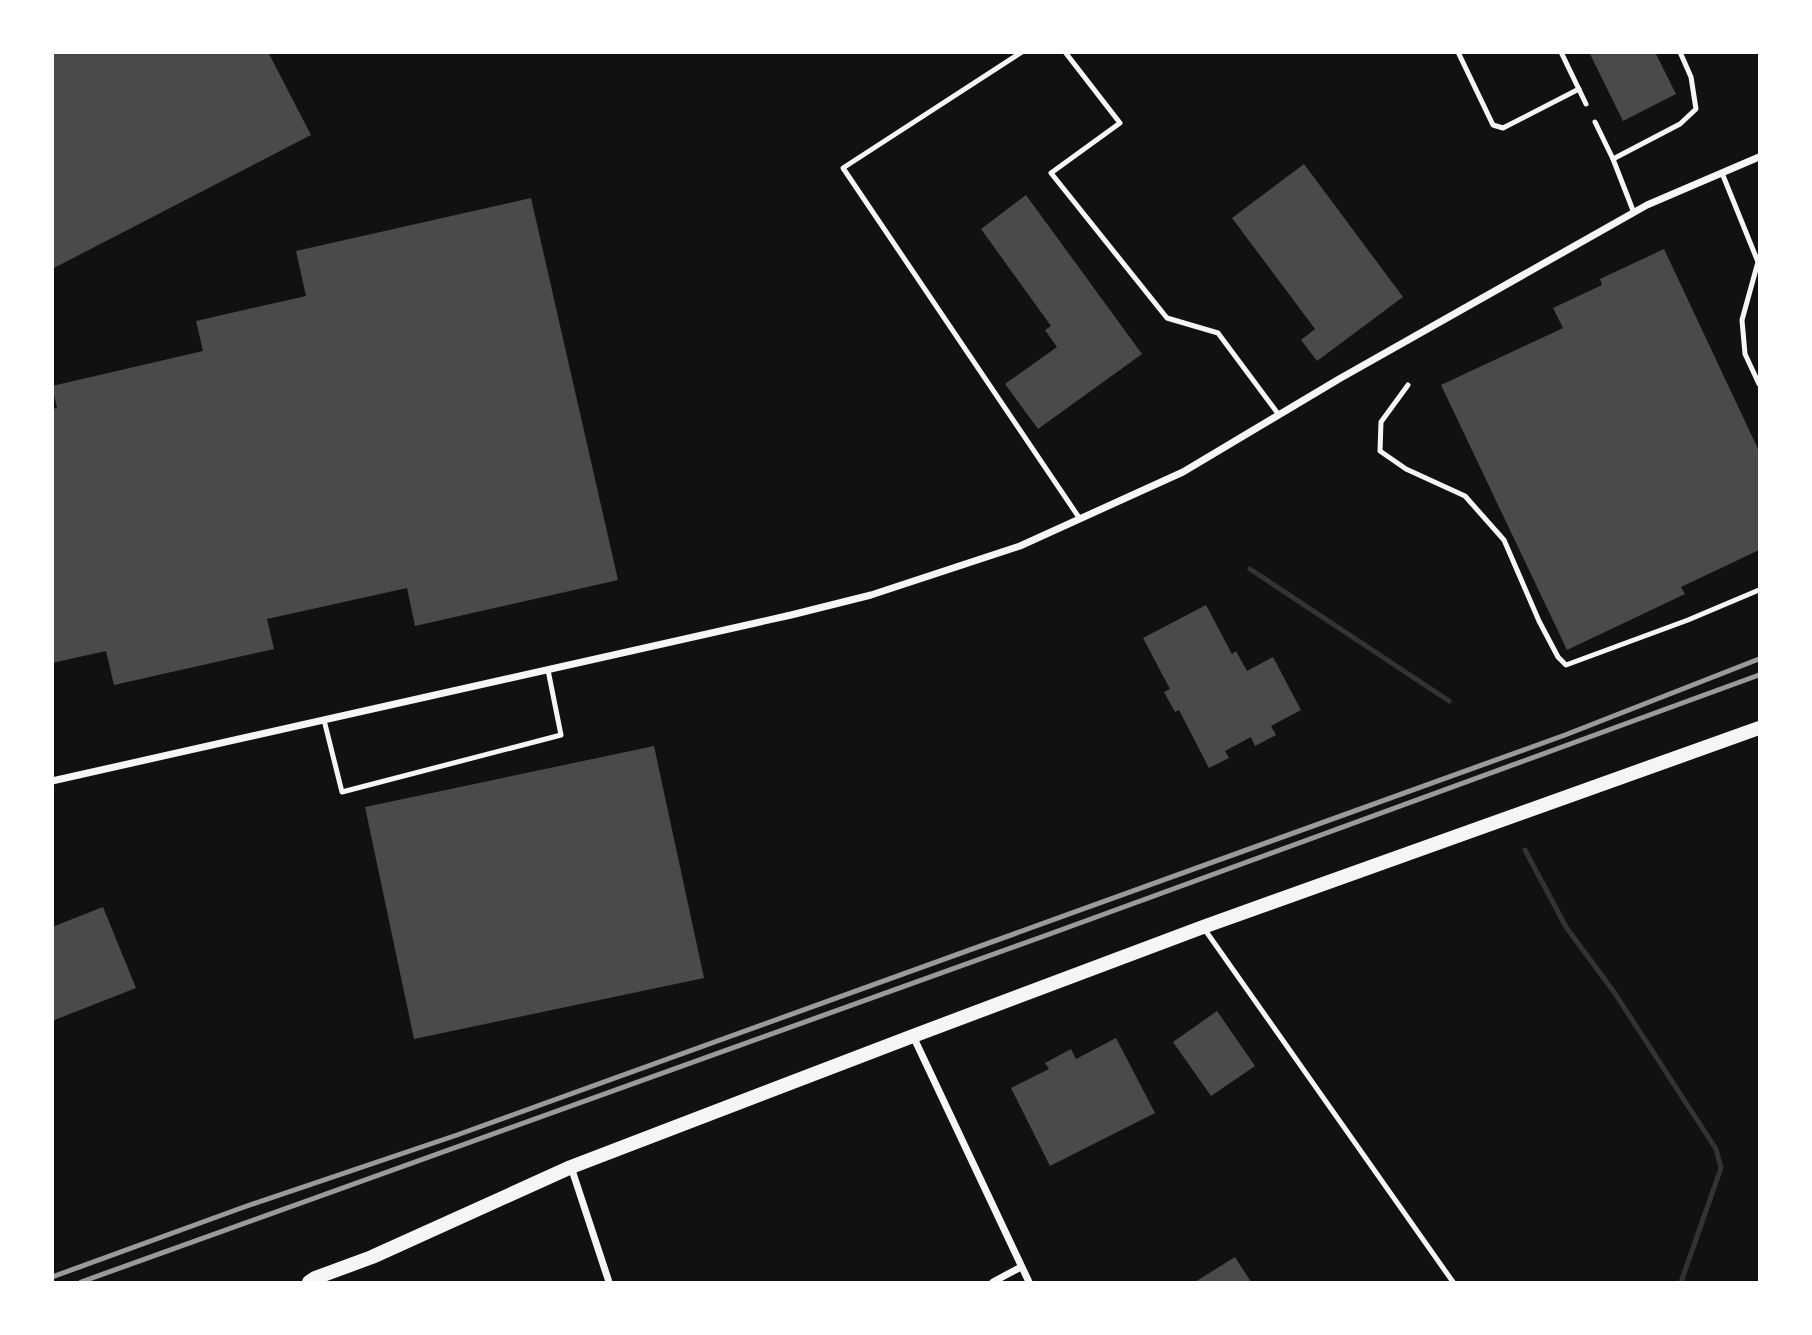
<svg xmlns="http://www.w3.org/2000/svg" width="1812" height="1335" font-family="'PT Sans',sans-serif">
<rect width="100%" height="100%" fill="#111"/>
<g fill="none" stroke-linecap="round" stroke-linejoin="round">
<g stroke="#333" stroke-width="5">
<polyline points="1250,569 1449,701"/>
<polyline points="1525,850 1566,927 1614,992 1716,1149 1721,1168 1681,1282"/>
</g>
</g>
<g fill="#4a4a4a">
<polygon points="52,52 268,52 311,135 52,269"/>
<polygon points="1589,52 1655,52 1676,94 1623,121"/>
<polygon points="1304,164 1403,297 1317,361 1301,340 1315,329 1232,218"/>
<polygon points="1026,195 1142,354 1038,429 1005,384 1057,347 1045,330 1051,326 981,229"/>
<polygon points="531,198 618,580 415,626 407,588 267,619 274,649 114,685 106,651 52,663 52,409 57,408 52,386 203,351 196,321 306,296 296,251"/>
<polygon points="1664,249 1759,451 1759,550 1681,587 1685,594 1567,650 1441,385 1563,328 1553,308 1602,285 1600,279"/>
<polygon points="1206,605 1232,654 1236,651 1247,671 1273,657 1301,710 1271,726 1276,735 1255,746 1251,737 1225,751 1229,758 1209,768 1179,710 1175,712 1164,692 1170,689 1143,638"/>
<polygon points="654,746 704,978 414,1039 365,807"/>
<polygon points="103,907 136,988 52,1021 52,927"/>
<polygon points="1217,1011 1255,1066 1211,1096 1173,1042"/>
<polygon points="1116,1038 1155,1113 1050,1166 1011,1088 1049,1069 1045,1063 1071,1049 1076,1059"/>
<polygon points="1235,1257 1251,1282 1195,1282"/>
</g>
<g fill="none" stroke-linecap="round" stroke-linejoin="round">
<g stroke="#f5f5f5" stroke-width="5">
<polyline points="1022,52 843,168 1080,519"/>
<polyline points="1065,52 1120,123 1051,173 1167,318 1218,333 1279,415"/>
<polyline points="1458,52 1493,125 1503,128 1579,89"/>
<polyline points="1561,52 1586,104"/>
<polyline points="1595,122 1613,159 1680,124 1696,109 1691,77 1680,52"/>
<polyline points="1613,159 1634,213"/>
<polyline points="1722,173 1758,262 1742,320 1745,354 1759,384"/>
<polyline points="1408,385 1381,422 1380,451 1406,469 1465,496 1504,540 1539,621 1558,657 1566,665 1688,620 1759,590"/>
<polyline points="324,720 342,792 561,735 548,670"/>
<polyline points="1203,927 1453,1282"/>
</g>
<g stroke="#f5f5f5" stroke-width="7">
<polyline points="52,781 791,615 871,595 1020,546 1183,472 1339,379 1647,205 1759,157"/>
<polyline points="913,1036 1029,1282"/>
<polyline points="571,1167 609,1282"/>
<polyline points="993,1282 1021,1267"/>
</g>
<polyline stroke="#f5f5f5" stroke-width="14" points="309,1282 315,1278 372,1257 571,1167 913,1036 1203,927 1759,728"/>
<g stroke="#9a9a9a" stroke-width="5">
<polyline points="52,1277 244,1207 457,1135 1565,735 1759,659"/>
<polyline points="81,1282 1047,935 1759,675"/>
</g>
</g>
<rect width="1812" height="1335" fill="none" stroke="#ffffff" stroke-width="108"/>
</svg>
